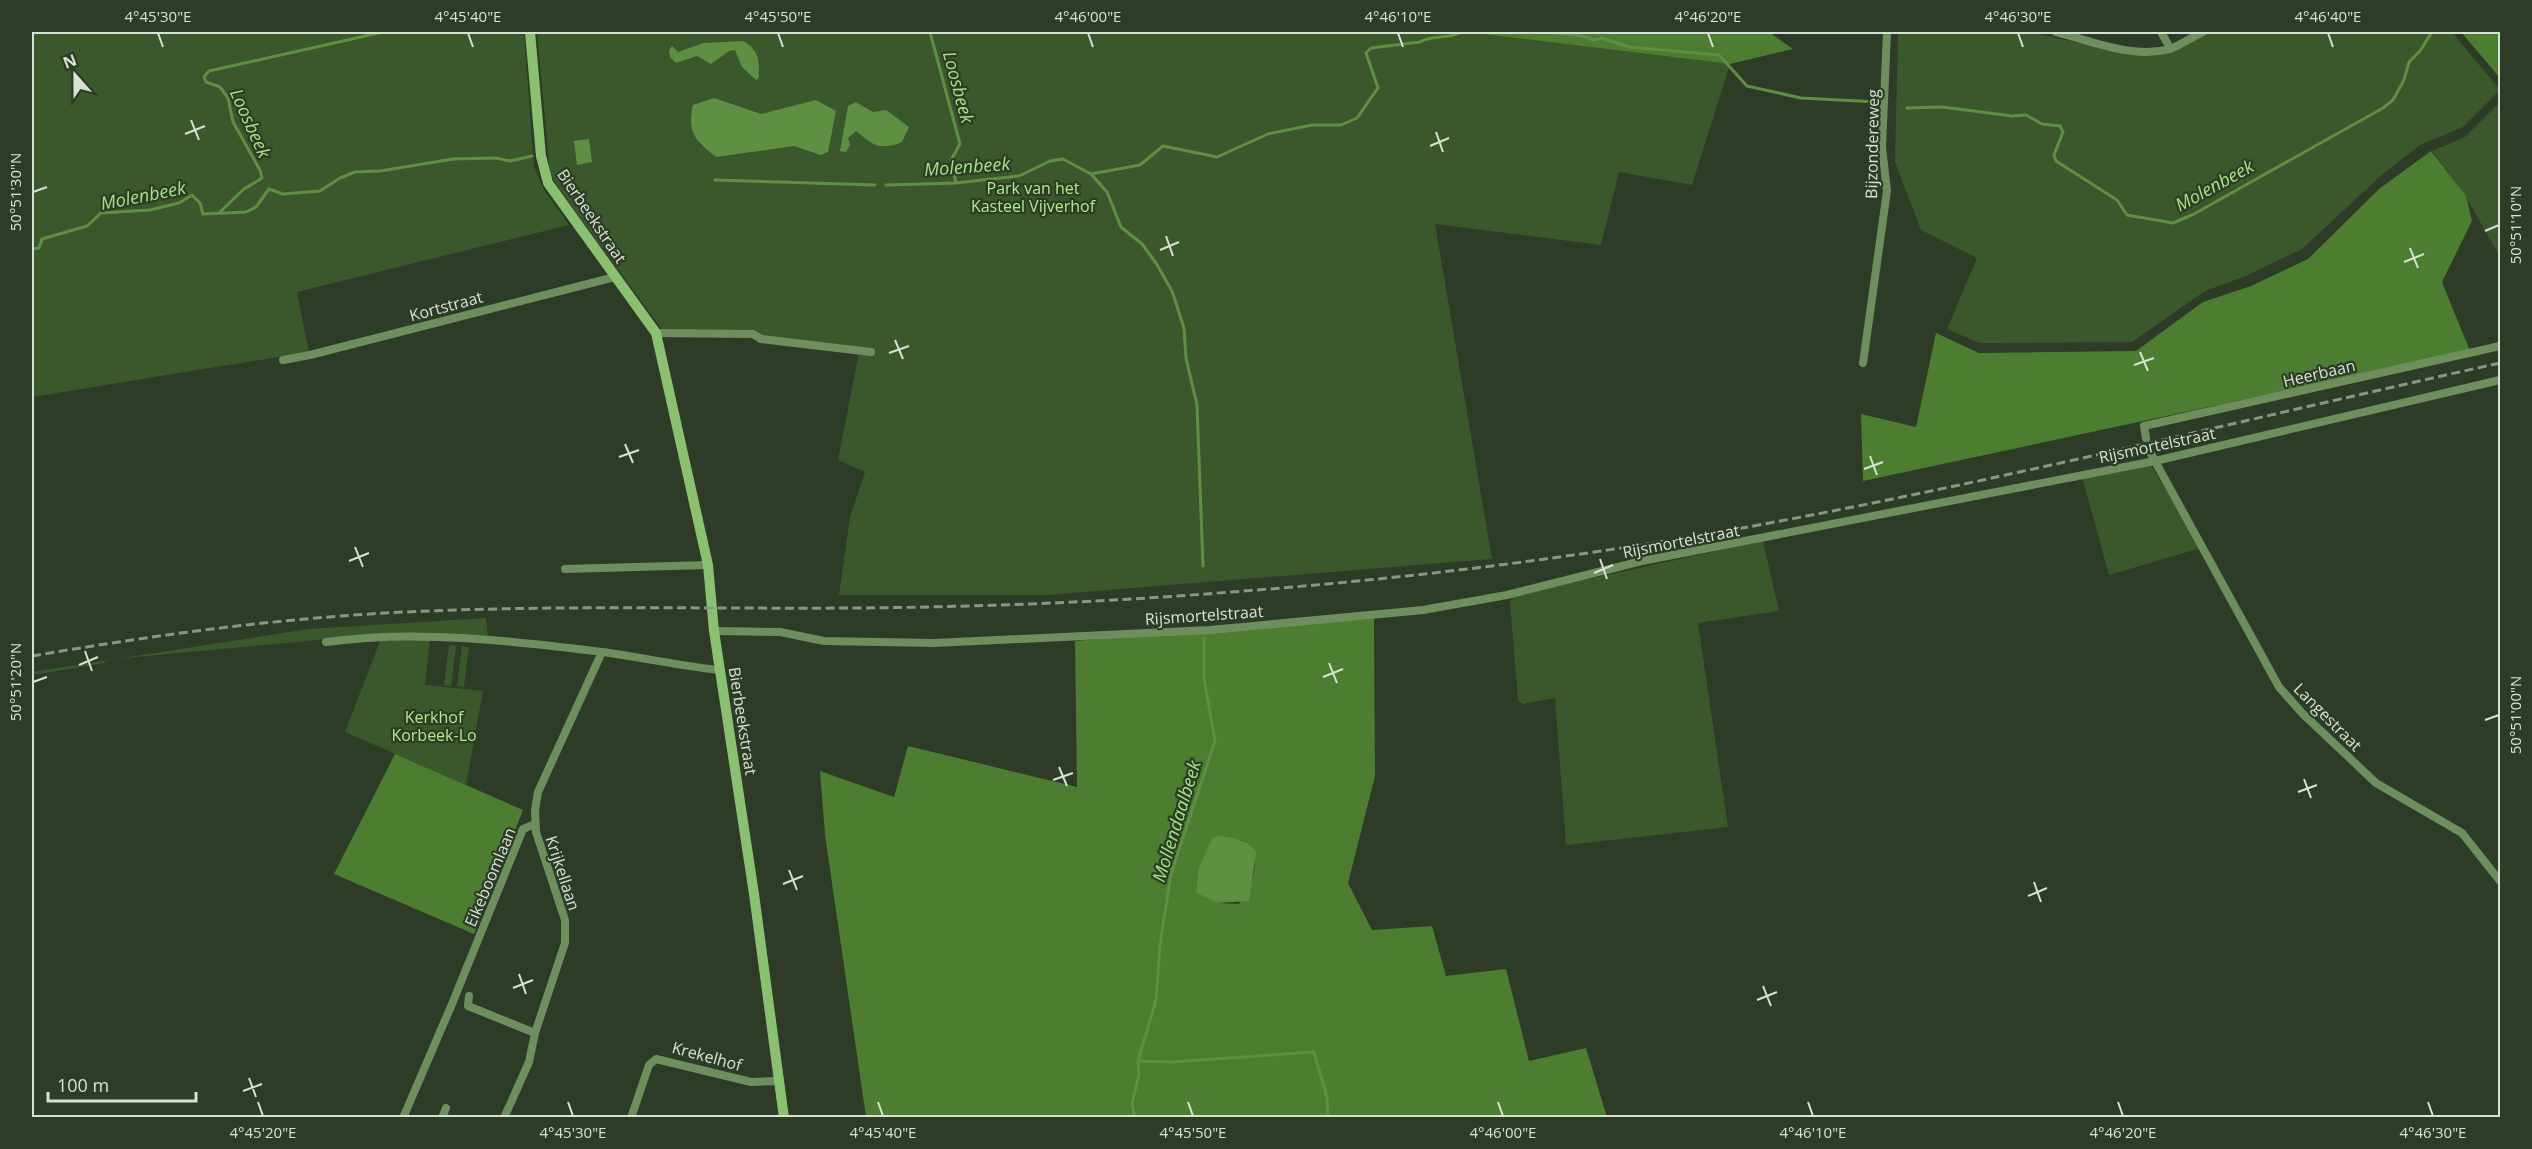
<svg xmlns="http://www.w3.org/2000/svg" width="2532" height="1149" font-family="'Open Sans',sans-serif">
<rect width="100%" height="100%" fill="#2d3b27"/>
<g fill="#3b582c">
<polygon points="32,32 524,32 534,167 544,190 569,225 297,292 309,352 32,397"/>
<polygon points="537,32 1465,32 1730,64 1692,185 1619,172 1601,245 1435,224 1492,559 1047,595 839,595 850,517 865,472 838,460 860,347 759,336 663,331 557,186 550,172"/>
<polygon points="1898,32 2028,32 2136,55 2171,50 2206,32 2452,32 2500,90 2463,127 2420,145 2384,173 2302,249 2246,276 2205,291 2132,342 1979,343 1947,329 1977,258 1921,230 1895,162"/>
<polygon points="2500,102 2500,257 2466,197 2432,151 2465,137"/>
<polygon points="2151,465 2201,548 2109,575 2082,477"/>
<polygon points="1763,541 1779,611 1698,623 1728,827 1566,845 1555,698 1523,704 1518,701 1510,602 1515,595"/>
<polygon points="486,618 488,638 371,635 104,660 105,663 32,675 32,672 309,629"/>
<polygon points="430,639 425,685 483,691 466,785 345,732 380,641"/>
<polygon points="449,645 456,646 451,686 444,685"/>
<polygon points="462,646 469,647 464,687 457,686"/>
</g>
<g fill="#4c7d31" fill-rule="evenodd">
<polygon points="1465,32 1769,32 1793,49 1730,64"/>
<polygon points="2461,32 2500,32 2500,78"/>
<polygon points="2431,151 2466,196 2472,221 2442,282 2470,351 1863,481 1861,414 1916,427 1936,333 1979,353 2136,351 2203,302 2251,286 2308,259 2379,189"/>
<path d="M1374,618l1,158 -27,107 24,47 60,-4 14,50 60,-7 23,92 57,-13 21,69h-741l-41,-282 -5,-64 74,26 14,-51 169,41 -2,-146zM1241,840c25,13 11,45 -2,64l-21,-1 -22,-10z"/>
<polygon points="395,754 523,810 474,934 334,874"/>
</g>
<g fill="#5e8f43">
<path d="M743,41c17,10 16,19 16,37l-3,2 -14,-13 -7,-17 -6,1 -18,13 -14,-8 -21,7 -6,-6 -1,-7 3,-4 6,6 26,-9z"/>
<path d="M714,98l47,16 55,-14 20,11 -8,41 -7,3 -27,-9 -78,11c-21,-17 -29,-24 -23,-52z"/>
<path d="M856,102l17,10 13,-2 23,17 -7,15c-23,9 -29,3 -46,-11l-8,7 2,7 -4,7 -6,-1 8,-45z"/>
<polygon points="589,139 592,162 577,165 574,141"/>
<path d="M1219,836c14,2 30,3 37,17l-7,48 -32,2 -21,-10 3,-26 14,-30z"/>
</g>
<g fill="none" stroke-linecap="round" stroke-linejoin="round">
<g stroke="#5e8f43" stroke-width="3">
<polyline points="930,32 960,144 951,160 956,183"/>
<polyline points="1547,32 1583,36 1594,40 1601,38 1630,47 1719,55 1747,86 1801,98 1878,102"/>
<polyline points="1907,108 1943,107 2012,116 2026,115 2042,124 2060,126 2063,132 2054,155 2056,161 2117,200 2127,215 2173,223 2194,214 2383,108 2393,100 2404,80 2409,62 2420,51 2432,32"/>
<polyline points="1091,174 1107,192 1121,227 1142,244 1156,263 1172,291 1184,328 1186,358 1197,405 1203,566"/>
<polyline points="715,180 875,185"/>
<path d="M886,185l70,-2 63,-7 31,-15 13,-2 28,15 49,-9 23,-19 54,11 51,-23 44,-9h29l16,-7 21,-30 -12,-35 5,-5 49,-6c13,-8 28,-2 41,-10"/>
<polyline points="220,212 244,189 262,178 260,170 233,122 228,98 220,87 206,82 204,77 209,71 383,32"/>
<polyline points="32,249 39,248 42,239 87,226 101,213 150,210 179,203 192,195 200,203 203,214 246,212 256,207 269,189 283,194 320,191 340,178 355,172 380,171 453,159 496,158 510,161 532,156"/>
<polyline points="1138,1061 1171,1062 1314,1052 1327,1098 1328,1118"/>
<polyline points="1135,1118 1132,1104 1139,1074 1138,1061 1156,1000 1160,945 1171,874 1215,741 1204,678 1204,638"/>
</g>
<g stroke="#6e8f5d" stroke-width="8">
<path d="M2056,32c36,9 77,27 114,17 11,-4 22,-12 33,-17"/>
<polyline points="2161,32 2170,48"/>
<polyline points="656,333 753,334 761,339 871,352"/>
<polyline points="283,360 310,355 615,277"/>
<polyline points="1863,363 1887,191 1882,147 1887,32"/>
<polyline points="2146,438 2144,426 2500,346"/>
<polyline points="2150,452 2279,687 2303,714 2376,783 2462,833 2500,881"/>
<polyline points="565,569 708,565"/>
<polyline points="714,631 780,632 824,641 934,643 1210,630 1423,610 1507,595 1642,561 2155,461 2500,380"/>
<path d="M326,642c90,-13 186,-1 276,10 39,5 78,14 118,18"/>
<polyline points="469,996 468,1006 535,1033"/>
<polyline points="403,1118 452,1004 523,829 535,824"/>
<polyline points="442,1118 446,1108"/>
<polyline points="504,1118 529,1062 535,1033 565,943 565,920 536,832 535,810 538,792 602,652"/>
<polyline points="631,1118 649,1065 656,1059 751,1082 779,1081"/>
</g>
<polyline stroke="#8bc071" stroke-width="10" points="530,32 541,156 548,183 656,333 708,565 714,631 754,894 784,1118"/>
<path stroke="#8a9585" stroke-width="3" stroke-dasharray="9 4.5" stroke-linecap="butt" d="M32,656c123,-21 247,-38 373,-44 150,-7 300,-3 451,-4 125,-1 251,-6 375,-16 188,-14 375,-38 560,-73 238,-45 473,-104 709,-156"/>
</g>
<path fill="none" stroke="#d8e1d4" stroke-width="2" d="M158,33l5,14M468,33l5,14M778,33l5,14M1088,33l5,14M1398,33l5,14M1708,33l5,14M2018,33l5,14M2328,33l5,14M191,120l8,20M1436,132l7,20M185,134l20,-8M1430,146l19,-8M33,192l14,-5M2485,231l14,-6M1166,236l7,20M2410,248l8,20M1160,250l19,-8M2404,262l20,-8M895,340l8,19M2140,352l8,19M889,353l20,-7M2134,365l20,-7M625,444l8,19M1870,456l7,19M619,457l20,-7M1864,469l19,-7M355,547l8,20M1600,559l7,20M349,561l20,-8M1594,573l19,-8M85,651l7,20M1329,663l8,20M79,665l19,-8M1323,677l20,-8M33,682l14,-5M2485,720l14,-5M1059,767l8,19M2304,779l7,19M1053,780l20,-7M2298,792l19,-7M789,870l8,20M2034,882l7,20M783,884l20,-8M2028,896l19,-8M519,974l7,20M1763,986l8,20M513,988l20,-8M1757,1000l20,-8M249,1078l7,19M243,1091l19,-7M258,1102l5,14M568,1102l5,14M878,1102l5,14M1188,1102l5,14M1498,1102l5,14M1808,1102l5,14M2118,1102l5,14M2428,1102l5,14"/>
<g text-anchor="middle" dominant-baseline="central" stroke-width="4.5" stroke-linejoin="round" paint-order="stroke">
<g font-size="16" fill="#d8e1d4" stroke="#2d3b27">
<text transform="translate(1872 144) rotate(-89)">Bijzondereweg</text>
<text transform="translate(592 216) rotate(56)">Bierbeekstraat</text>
<text transform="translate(446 306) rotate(-15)">Kortstraat</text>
<text transform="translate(2319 373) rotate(-13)">Heerbaan</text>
<text transform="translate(2157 445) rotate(-12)">Rijsmortelstraat</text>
<text transform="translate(1681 541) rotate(-11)">Rijsmortelstraat</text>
<text transform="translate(1204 615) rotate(-4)">Rijsmortelstraat</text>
<text transform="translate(2328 717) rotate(45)">Langestraat</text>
<text transform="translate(743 721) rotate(81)">Bierbeekstraat</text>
<text transform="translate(563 873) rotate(72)">Krijkellaan</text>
<text transform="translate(490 877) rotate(-67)">Eikeboomlaan</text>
<text transform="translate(707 1056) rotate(15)">Krekelhof</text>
</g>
<g font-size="16" fill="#abef89" stroke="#2d3b27">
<text x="1033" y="188">Park van het<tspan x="1033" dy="18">Kasteel Vijverhof</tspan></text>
<text x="434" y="717">Kerkhof<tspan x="434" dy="18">Korbeek-Lo</tspan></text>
</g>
<g font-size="18" font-style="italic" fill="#a2e580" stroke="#2d3b27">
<text transform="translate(959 87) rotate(75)">Loosbeek</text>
<text transform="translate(251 123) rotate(66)">Loosbeek</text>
<text transform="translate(967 166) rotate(-4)">Molenbeek</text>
<text transform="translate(2214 185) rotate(-29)">Molenbeek</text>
<text transform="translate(143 195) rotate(-11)">Molenbeek</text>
<text transform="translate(1176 821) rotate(-73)">Mollendaalbeek</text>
</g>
</g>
<rect width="2532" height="1149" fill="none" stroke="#2d3b27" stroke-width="66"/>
<g transform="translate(75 75) rotate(339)" stroke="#2d3b27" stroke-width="4.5" paint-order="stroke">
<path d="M0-4.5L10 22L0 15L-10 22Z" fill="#d8e1d4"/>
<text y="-9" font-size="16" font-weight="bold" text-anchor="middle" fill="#d8e1d4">N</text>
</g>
<path d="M48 1092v9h148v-9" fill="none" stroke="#d8e1d4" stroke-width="3"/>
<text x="57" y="1092" font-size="18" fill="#d8e1d4" stroke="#2d3b27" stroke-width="4.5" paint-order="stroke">100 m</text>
<rect x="33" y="33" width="2466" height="1083" fill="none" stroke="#d8e1d4" stroke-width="2"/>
<g font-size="15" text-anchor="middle" fill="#d8e1d4">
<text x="158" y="22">4°45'30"E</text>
<text x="468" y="22">4°45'40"E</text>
<text x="778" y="22">4°45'50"E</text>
<text x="1088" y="22">4°46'00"E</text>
<text x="1398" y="22">4°46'10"E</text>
<text x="1708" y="22">4°46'20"E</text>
<text x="2018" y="22">4°46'30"E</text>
<text x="2328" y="22">4°46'40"E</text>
<text transform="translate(16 192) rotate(-90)" y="5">50°51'30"N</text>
<text transform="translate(2516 225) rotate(-90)" y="5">50°51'10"N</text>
<text transform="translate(16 682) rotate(-90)" y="5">50°51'20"N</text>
<text transform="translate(2516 715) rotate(-90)" y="5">50°51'00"N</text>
<text x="263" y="1138">4°45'20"E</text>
<text x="573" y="1138">4°45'30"E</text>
<text x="883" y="1138">4°45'40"E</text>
<text x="1193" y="1138">4°45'50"E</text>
<text x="1503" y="1138">4°46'00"E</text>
<text x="1813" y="1138">4°46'10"E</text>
<text x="2123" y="1138">4°46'20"E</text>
<text x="2433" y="1138">4°46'30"E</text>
</g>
</svg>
